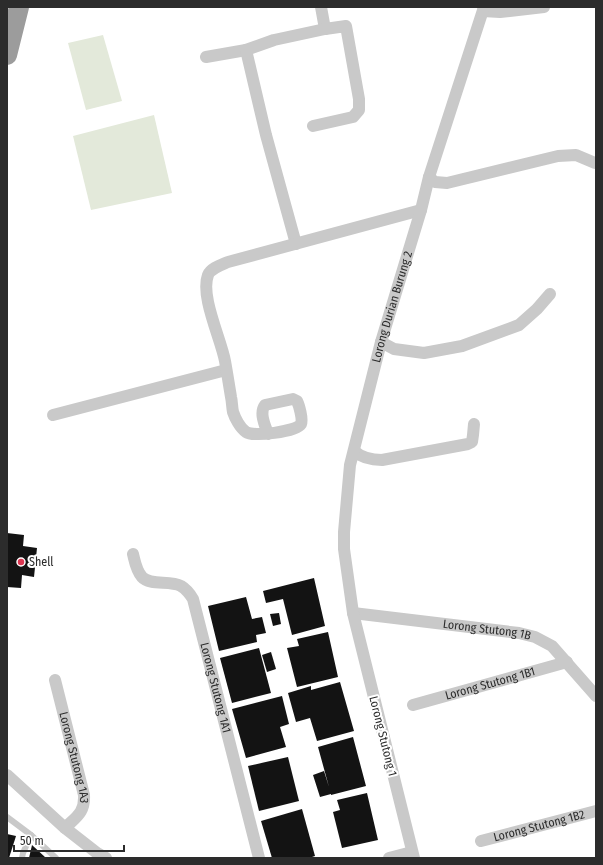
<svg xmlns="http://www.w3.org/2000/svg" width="603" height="865" font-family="'Fira Sans Condensed',sans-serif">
<rect width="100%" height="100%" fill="#fff"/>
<g fill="#e3e9da">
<polygon points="103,35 122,101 86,110 68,43"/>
<polygon points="154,115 172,193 91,210 73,136"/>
</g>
<g fill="#131313">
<polygon points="7,533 24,535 23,546 37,548 34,577 22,575 21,588 7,587"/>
<polygon points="314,578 325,626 292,635 283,599 266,603 263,591"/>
<polygon points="246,597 252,619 262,617 266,633 256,635 257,642 219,651 208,606"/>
<polygon points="279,613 281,624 273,626 270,614"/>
<polygon points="328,632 338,677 297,687 287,648 299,646 297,639"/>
<polygon points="259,648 271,693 232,703 220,658"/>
<polygon points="271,652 276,669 267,672 262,655"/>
<polygon points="340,682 354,731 317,741 310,718 296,722 288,693 311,686 311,690"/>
<polygon points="282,696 289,724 280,727 286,747 246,758 232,709"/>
<polygon points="353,737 366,786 331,795 331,794 320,797 313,775 324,771 329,787 318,747"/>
<polygon points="288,757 299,801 259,811 248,766"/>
<polygon points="367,793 378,840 342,848 333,812 340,810 337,800"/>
<polygon points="302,809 315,856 309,858 272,858 261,821"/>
<polygon points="7,834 16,836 9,858 7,858"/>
<polygon points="32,845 46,858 29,858"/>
</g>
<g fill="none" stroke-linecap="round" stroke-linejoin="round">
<g stroke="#c9c9c9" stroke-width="6">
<polyline points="7,817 31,835 56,858"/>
<polyline points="22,858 23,853 31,835"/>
</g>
<g stroke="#c9c9c9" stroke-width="12">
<polyline points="321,7 325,29"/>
<polyline points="483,11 500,12 544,7"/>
<polyline points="206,57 246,50"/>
<polyline points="429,177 435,182 447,183 558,156 576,155 595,163"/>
<polyline points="296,244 266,135 246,50 274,40 325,29 346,26 359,99 359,110 353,117 313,126"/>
<polyline points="381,342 394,349 424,353 462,346 519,325 537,309 550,294"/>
<polyline points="53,415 226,370"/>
<path d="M268,434c-3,-9 -9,-21 -3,-29l28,-6 4,2c2,4 6,18 4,23 -5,8 -48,13 -55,8 -6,-4 -11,-14 -13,-20 -1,-5 -1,-11 -2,-15 -2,-12 -4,-25 -6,-36 -4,-22 -25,-65 -17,-86 3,-7 13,-10 20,-13l193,-52"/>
<path d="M354,451c8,7 17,9 28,9l86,-16 4,-2 1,-7 1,-11"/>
<path id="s1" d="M133,554c2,8 3,16 9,23 8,9 28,3 39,9 5,3 9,8 12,13l66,259"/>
<path id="s2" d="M353,613l166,20 16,4 17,9 44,50"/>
<path id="s3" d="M55,680l29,115c1,18 -8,22 -19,33"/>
<path id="s4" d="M413,705l154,-43"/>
<polyline points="7,775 65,828 97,853 106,858"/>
<path id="s5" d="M481,841l115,-30"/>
<polyline points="389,858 412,852"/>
<path id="s6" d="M414,858l-61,-245 -9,-64v-17l6,-67 31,-123 40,-132 8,-33 55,-170"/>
</g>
<polyline stroke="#9c9c9c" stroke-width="20" points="7,55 19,7"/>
</g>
<circle fill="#db3651" stroke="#fff" stroke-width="1.5" cx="21" cy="562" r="4"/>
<g text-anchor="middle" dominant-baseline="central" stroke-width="4" stroke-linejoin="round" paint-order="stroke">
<g font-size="12" fill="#2c2c2c" stroke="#fff">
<text stroke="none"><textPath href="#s6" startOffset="565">Lorong Durian Burung 2</textPath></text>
<text stroke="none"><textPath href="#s2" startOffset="135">Lorong Stutong 1B</textPath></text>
<text stroke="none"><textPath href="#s4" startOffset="80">Lorong Stutong 1B1</textPath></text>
<text stroke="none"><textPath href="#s1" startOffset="175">Lorong Stutong 1A1</textPath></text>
<text transform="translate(383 736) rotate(76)">Lorong Stutong 1</text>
<text stroke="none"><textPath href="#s3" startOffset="80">Lorong Stutong 1A3</textPath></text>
<text stroke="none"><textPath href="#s5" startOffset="60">Lorong Stutong 1B2</textPath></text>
</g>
<g font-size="12" fill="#2c2c2c" stroke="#fff" text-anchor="start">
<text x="29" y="562">Shell</text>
</g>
</g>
<rect width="603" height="865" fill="none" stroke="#2c2c2c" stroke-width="16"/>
<path d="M14 845v6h110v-6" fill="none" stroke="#2c2c2c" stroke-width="2"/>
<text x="20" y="845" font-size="12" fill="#2c2c2c" stroke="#ffffff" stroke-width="3" paint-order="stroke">50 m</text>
</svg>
